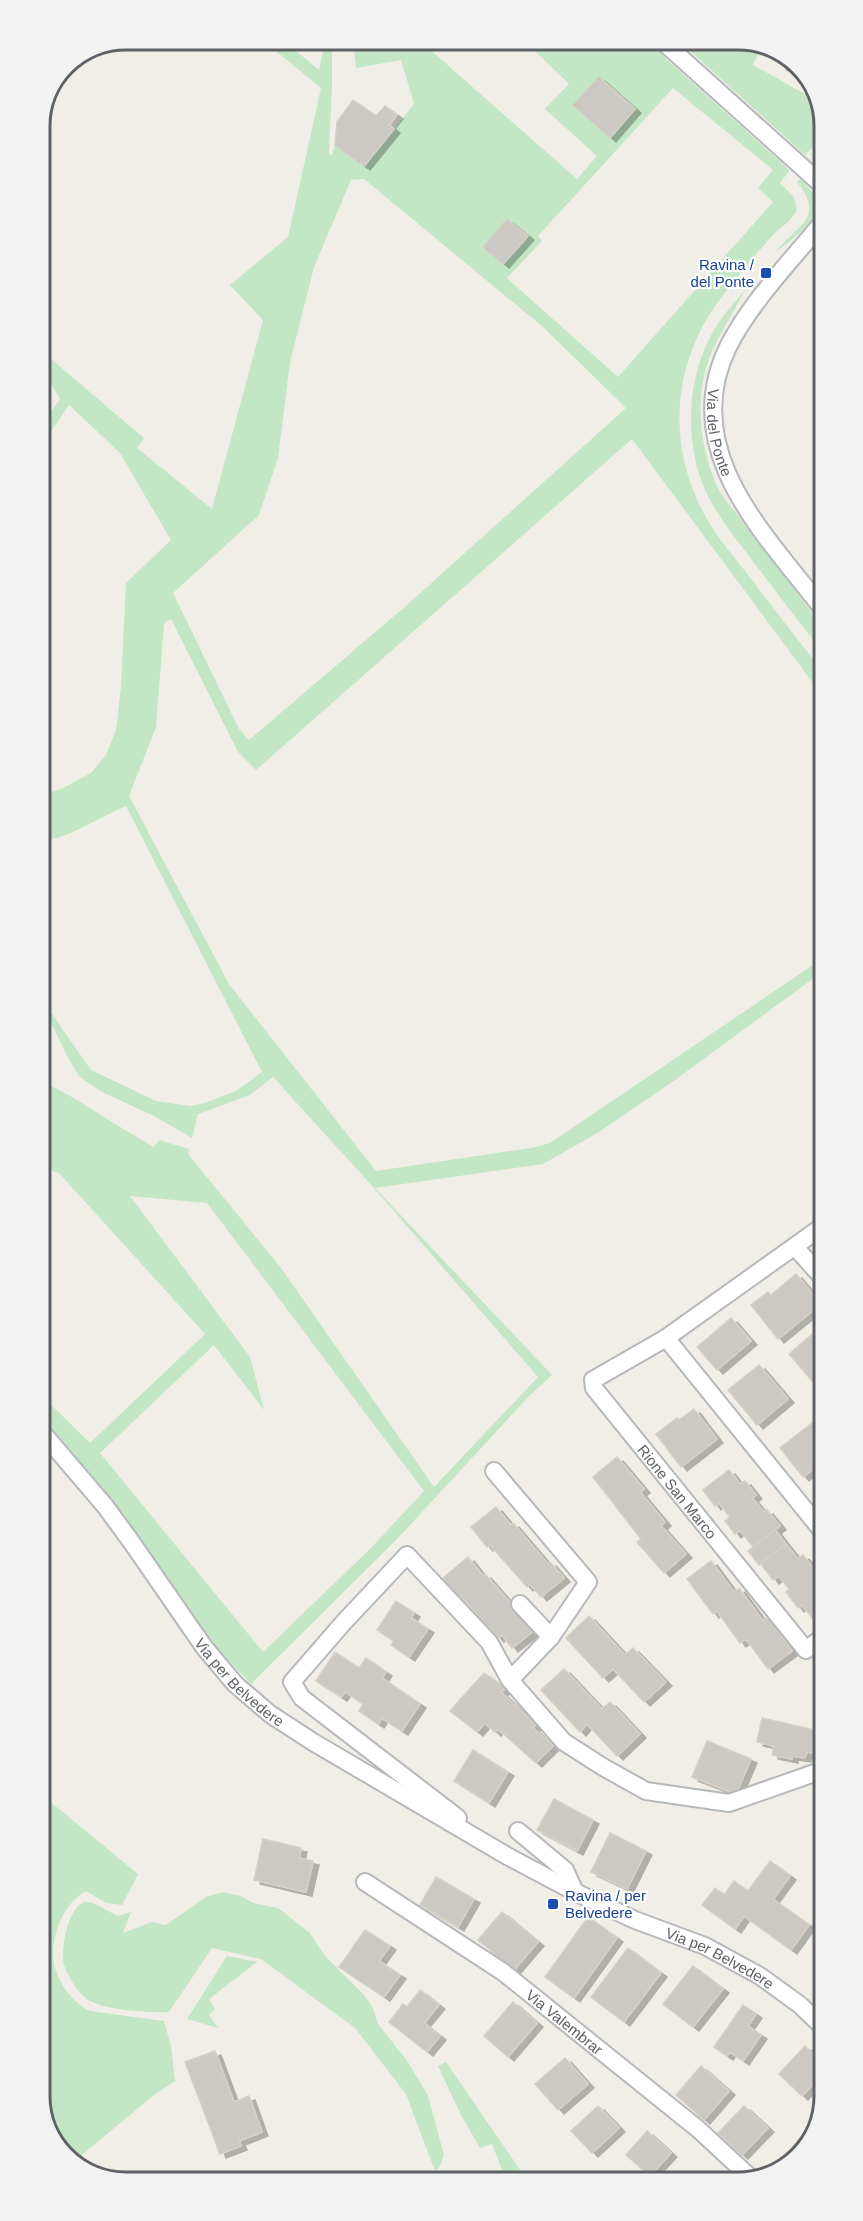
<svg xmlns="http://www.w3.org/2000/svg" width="863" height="2221" font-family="Helvetica,sans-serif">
<defs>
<filter id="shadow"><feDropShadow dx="6" dy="4" stdDeviation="0" flood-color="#0004"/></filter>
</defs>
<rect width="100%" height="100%" fill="#f0eee6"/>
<g fill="#c3e7c4" fill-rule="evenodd">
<path d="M261,39h21l37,31 7,-31h6v45l-3,70 3,1 3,-10 30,21 49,-62 -13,-44 -45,8 -3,-29h65l159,140 20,-23 -52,-47 24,-25 -46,-45h124l19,20 118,106 5,6 -9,12 14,14 3,13c-6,12 -17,17 -25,26 -20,23 -47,54 -63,79 -38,62 -39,135 -5,199 13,24 32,45 48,66 23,31 47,61 70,91v24l-190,-256 -376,331 -18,-18 -67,-133 -7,4 -8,104 -27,69 100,188 147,187 155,-23 19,-5 272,-184v13l-147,108 -76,52 -56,32 -168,24 177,187 -22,20 -131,142 -148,147 -36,-38 -83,-119 -91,-109v-23l49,48 115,-109 -146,-161 -18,-5v-87c40,18 74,45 113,66l5,-7 30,9 -1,5 93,114 153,219 104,-110 -164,-189 -101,-111 -23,18 -52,19 -6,24 -36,-21 -56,-26 -21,-15 -12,-20 -27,-56v-8l12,22 39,56 65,31 34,5 15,-3 31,-12 26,-19 -136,-266c-28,12 -55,31 -86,36v-45l23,-9 28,-15 15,-18 10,-25 5,-44 5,-103 45,-43 -51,-87 -51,-48 -29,43v-19l20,-30 -14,-24 -6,-4 -1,-22 105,89 -7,10 75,61 51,-189 -33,-35 58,-48 33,-149zM673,88l100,82 -15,18 15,14 -155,175 -111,-99 35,-37 -4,-5zM364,179l179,148 83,81 -218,196 -159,136 -10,-11 -66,-136 86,-78 19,-57 12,-96 24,-95 37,-87zM130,1196l77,7 217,288 -54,58 -107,103 -163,-199 114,-108 50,65 -14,-53z"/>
<polygon points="677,39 743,39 762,46 753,65 821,103 821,149 816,144 805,155"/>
<path d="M800,179c37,31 1,53 -24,73 20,-27 51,-33 21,-70z"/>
<path d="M745,290c-9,18 -20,35 -29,53 -24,47 -18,101 3,148l103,135v25c-23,-29 -45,-58 -67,-87 -21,-28 -47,-58 -57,-93 -12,-43 -9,-93 12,-134 9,-17 22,-32 35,-47z"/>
<path d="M42,1795l96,79 -16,31 -16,-2 -20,-12c-21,11 -33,40 -33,64 0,21 18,48 37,56l74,10 7,25 4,35 -21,14 -82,68 -30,-45z"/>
<path d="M223,1892l18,4 12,7 25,5 32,25 15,23 39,39 9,13 5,16 30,38 20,34 16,59 -4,11 -5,5 -29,-77 -51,-66 -94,-69 -49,-11 -43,64c-19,1 -67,-2 -82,-13 -10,-7 -19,-23 -23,-34 -4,-14 4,-59 21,-63 7,-2 25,11 33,14l13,-4 -8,21 29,-11 14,3 40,-28z"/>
<polygon points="227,1956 257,1962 209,1999 215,2009 209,2015 218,2028 187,2019"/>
<polygon points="446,2062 527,2180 506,2180 492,2144 480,2148 461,2115 438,2066"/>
</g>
<g fill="#ccc8c3" stroke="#d5d0c4" stroke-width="1.5" filter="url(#shadow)">
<polygon points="791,59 807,81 786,70"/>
<polygon points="599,77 635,109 610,138 573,105"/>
<polygon points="353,100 376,116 385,106 397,115 389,125 394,129 364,166 335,145 337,122"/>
<polygon points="507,219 528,236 503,264 483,247"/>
<polygon points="796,1274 821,1304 778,1339 751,1305 768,1292 771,1295"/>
<polygon points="731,1318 751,1341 717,1370 697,1347"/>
<polygon points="823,1325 823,1373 813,1382 789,1354"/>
<polygon points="759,1365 788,1399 757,1425 728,1390"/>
<polygon points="694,1409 717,1439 681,1467 656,1434 677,1418 679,1420"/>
<polygon points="812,1423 823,1437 823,1461 803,1477 780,1448"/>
<polygon points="617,1457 644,1489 640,1492 665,1522 661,1526 686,1554 664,1573 637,1542 641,1539 593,1477"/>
<polygon points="729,1470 740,1484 745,1481 756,1495 752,1498 764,1512 767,1510 780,1526 753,1547 740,1530 735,1534 725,1521 730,1517 719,1503 715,1506 703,1490"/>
<polygon points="496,1507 511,1525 513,1523 548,1564 550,1562 564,1578 541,1597 530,1584 527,1587 490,1545 487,1547 471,1527"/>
<polygon points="775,1530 786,1544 759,1565 748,1551"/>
<polygon points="786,1544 798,1559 803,1555 815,1570 812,1572 823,1586 823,1612 813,1619 802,1605 798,1608 786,1592 789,1589 779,1576 773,1580 761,1564"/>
<polygon points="468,1557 483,1576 485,1574 520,1614 536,1629 512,1648 502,1635 498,1638 461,1596 459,1598 443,1578"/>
<polygon points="711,1561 734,1592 739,1588 763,1621 768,1617 792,1651 768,1669 746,1639 740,1643 717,1611 713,1614 687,1579"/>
<polygon points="396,1601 414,1613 411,1618 428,1629 409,1657 391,1645 394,1641 377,1630"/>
<polygon points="589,1616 625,1655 633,1648 666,1682 644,1702 613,1669 603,1678 566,1638"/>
<polygon points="335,1652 359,1668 366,1658 386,1672 382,1678 420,1704 402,1731 382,1718 378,1724 359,1711 363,1704 345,1692 341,1697 316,1681"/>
<polygon points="564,1669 602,1709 610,1702 640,1734 617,1756 587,1724 580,1732 541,1690"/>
<polygon points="484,1673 506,1688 501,1692 536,1725 533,1728 553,1746 536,1763 498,1729 495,1732 485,1723 477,1732 450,1711"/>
<polygon points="762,1718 819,1731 814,1753 807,1752 805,1758 792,1756 792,1759 772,1755 774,1746 757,1742"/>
<polygon points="707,1741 751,1759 736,1794 692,1777"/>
<polygon points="473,1750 508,1772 489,1803 454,1781"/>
<polygon points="554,1799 593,1820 577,1851 537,1830"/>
<polygon points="610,1833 646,1851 627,1889 591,1872"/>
<polygon points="263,1839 301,1848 299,1858 313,1861 306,1892 254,1880"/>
<polygon points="770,1861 790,1876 773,1899 809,1925 791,1950 744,1916 735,1929 702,1905 715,1888 724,1895 734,1881 748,1891"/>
<polygon points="436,1877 474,1899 458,1927 420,1905"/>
<polygon points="502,1912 538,1942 514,1970 478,1940"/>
<polygon points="588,1917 617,1938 574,1998 545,1977"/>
<polygon points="365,1930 390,1946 379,1961 400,1975 384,1997 339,1967"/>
<polygon points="628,1948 661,1973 624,2022 591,1997"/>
<polygon points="693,1966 723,1989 693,2027 663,2004"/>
<polygon points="420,1990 439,2005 424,2023 440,2036 427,2052 389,2022 403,2004 407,2007"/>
<polygon points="513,2002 537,2023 508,2057 484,2036"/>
<polygon points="743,2005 756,2014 748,2026 761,2035 743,2061 730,2052 727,2056 714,2047"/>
<polygon points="805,2046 824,2064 824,2072 802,2096 779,2074"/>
<polygon points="215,2051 234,2102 249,2096 262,2132 239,2141 241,2146 220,2154 185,2062"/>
<polygon points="565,2058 588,2084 558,2110 535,2084"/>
<polygon points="701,2066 729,2091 704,2120 676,2095"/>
<polygon points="598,2106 619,2128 592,2153 571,2131"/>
<polygon points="744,2106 768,2128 742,2155 718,2133"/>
<polygon points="816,2118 806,2148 777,2167"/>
<polygon points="647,2131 671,2153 650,2176 626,2155"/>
</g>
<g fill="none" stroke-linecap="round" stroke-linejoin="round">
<defs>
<g id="minor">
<polyline points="660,39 821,184"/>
<path id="s1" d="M821,224c-31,38 -71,79 -93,123 -50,103 36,186 94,261"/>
<path id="s2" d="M823,1226l-157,112 -73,42 1,8 212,262 17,-13"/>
<polyline points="795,1247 823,1278"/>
<polyline points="666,1338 823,1532"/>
<path id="s3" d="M41,1431l64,75 25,34 74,107 31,37 35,30 43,28 196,115 66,35 60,28 70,26 55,30 40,29 24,23"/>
<polyline points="494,1471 588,1582 551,1637"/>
<polyline points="510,1680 564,1742 603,1767 646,1791 729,1803 823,1770"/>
<polyline points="458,1818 302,1698 292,1682 344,1622 407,1555 489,1642 510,1680 551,1637 520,1604"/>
<polyline points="518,1831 565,1870 575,1892"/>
<path id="s4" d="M365,1882l138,90 195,157 54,50"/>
</g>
</defs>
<use href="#minor" stroke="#b6b8bc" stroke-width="20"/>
<use href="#minor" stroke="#fff" stroke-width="16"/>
</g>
<g fill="#1a4fb4" stroke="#fff" stroke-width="2">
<rect x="760" y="267" width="12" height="12" rx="3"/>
<rect x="547" y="1898" width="12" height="12" rx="3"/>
</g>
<g text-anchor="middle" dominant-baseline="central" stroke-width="4.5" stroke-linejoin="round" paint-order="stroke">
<g font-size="15" fill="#164399" stroke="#fff" text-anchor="end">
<text x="754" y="264">Ravina /<tspan x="754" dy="17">del Ponte</tspan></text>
<text x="565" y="1895" text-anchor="start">Ravina / per<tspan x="565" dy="17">Belvedere</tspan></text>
</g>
<g font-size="15" fill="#5e6166" stroke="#fff">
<text stroke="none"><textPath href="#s1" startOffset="243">Via del Ponte</textPath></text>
<text stroke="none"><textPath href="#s2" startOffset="418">Rione San Marco</textPath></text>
<text stroke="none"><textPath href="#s3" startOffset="321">Via per Belvedere</textPath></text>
<text stroke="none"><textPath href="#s3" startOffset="878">Via per Belvedere</textPath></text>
<text stroke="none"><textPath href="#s4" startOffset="244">Via Valembrar</textPath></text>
</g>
</g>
<path d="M0 0H863V2221H0ZM126 50H738A76 76 0 0 1 814 126V2096A76 76 0 0 1 738 2172H126A76 76 0 0 1 50 2096V126A76 76 0 0 1 126 50Z" fill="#f2f2f3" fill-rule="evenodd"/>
<path fill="none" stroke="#5e6166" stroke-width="3" d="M126 50H738A76 76 0 0 1 814 126V2096A76 76 0 0 1 738 2172H126A76 76 0 0 1 50 2096V126A76 76 0 0 1 126 50Z"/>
</svg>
